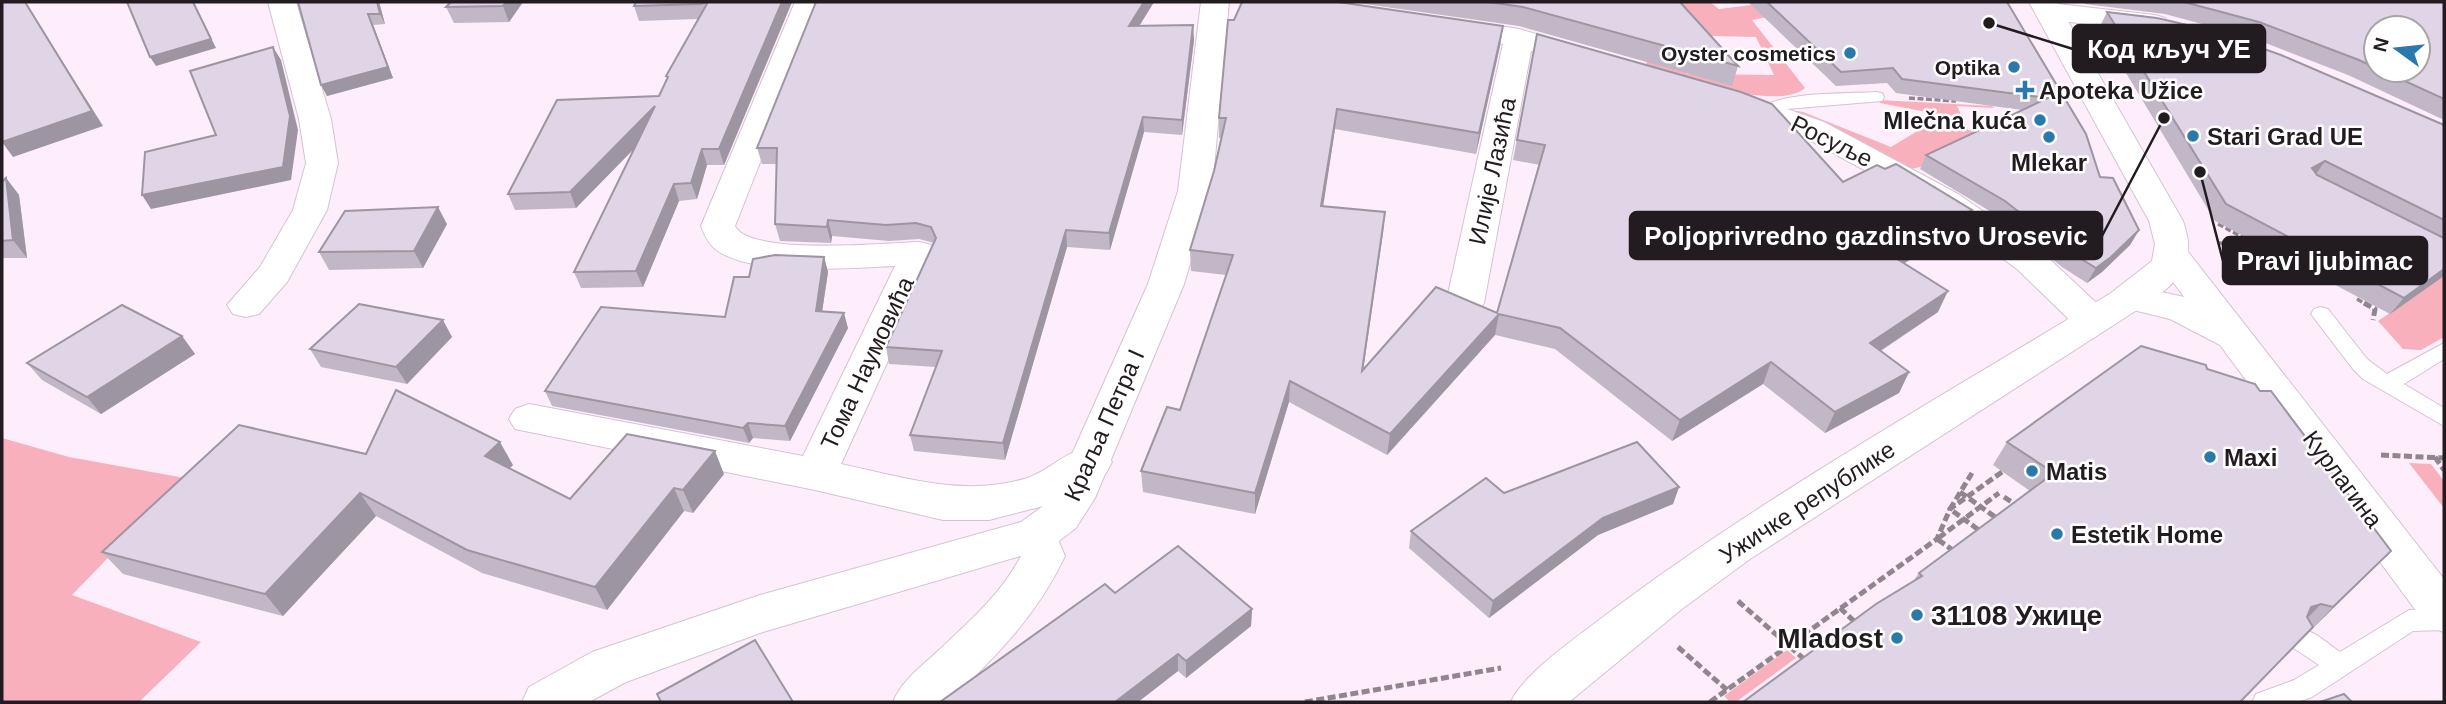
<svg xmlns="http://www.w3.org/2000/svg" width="2446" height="704" font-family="Arial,sans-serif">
<rect width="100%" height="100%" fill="#feedfb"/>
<g fill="#f8b1bc">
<path d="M1554,2h156l9,7 56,-7 8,12 -31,6 53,68c-27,24 -129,-11 -163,-19l15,-21 21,3 9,23 87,1 -18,-38 -90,-2z"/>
<polygon points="1878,100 1992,106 1994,108 1957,106 1968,130 1989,132 1932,164 1908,170 1792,113 1797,111 1803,112 1891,147 1939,118 1937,114 1880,103"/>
<polygon points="2444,276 2444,337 2421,350 2403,349 2378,321"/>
<polygon points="2,438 69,457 185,478 72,595 201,642 139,702 2,702"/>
<polygon points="2409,463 2431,464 2444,481 2444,508"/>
<polygon points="1787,650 1796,658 1736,702 1730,702 1724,696"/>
</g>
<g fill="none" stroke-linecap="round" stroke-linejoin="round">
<defs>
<g id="service">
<path d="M1876,92l6,1 2,4 -2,4 -96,8 -19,7 -9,-5c17,-20 91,-17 118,-19z"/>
<polygon points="2321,307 2328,309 2367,359 2387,374 2444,343 2444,359 2404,384 2444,408 2444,426 2363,379 2353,369 2311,314 2314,309"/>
<path d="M2409,610h35v20l-31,1 -101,66 -14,5h-46l4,-8 38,-14 25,-15 -27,-18 -4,-8 4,-8c18,-6 33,11 48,21z"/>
</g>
<g id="minor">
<polygon points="268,2 296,2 331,119 338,163 327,210 287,282 259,314 246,317 233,314 227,305 260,267 293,210 306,163 299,119"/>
<path d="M795,2h28l-88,224c14,30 152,17 184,16l13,3 5,8 -96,211c61,13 124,34 186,14 30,-10 45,-38 79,-27l6,11 -6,11 -51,30 -66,17h-46l-128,-30 -300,-61 -6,-10 6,-10 14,-5 274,52 92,-190c-45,2 -144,11 -180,-17 -7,-6 -11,-15 -14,-23z"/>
<polygon points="2049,3 2155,15 2165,18 2169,24 2165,30 2155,33 2039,18 2035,12 2039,6"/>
<polygon points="1448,18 1519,29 1595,51 1599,57 1595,63 1584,66 1531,51 1484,303 1478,312 1465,315 1452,312 1446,303 1503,44 1438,33 1434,27 1438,21"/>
<polygon points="1736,91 1824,122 1958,194 2043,253 2106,312 2112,321 2106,330 2093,334 2080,330 2017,269 1934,208 1802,136 1725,107 1720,100 1725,93"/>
<polygon points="2172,245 2185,248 2444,579 2444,632 2428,627 2220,345 2170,319 2117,306 2112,297 2117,288 2130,285 2184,297 2154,256 2159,248"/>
<path d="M1035,518l16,5 14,33c-29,61 -68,99 -116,146h-56c9,-22 29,-36 46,-52 30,-28 63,-57 82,-94l-8,-21 6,-12z"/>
</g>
<polygon id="secondary" points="1201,2 1229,2 1212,191 1184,284 1095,498 1076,528 1051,547 763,632 626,682 589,702 522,702 529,687 592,652 760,595 1021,522 1046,504 1056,490 1148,284 1178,191"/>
<path id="primary" d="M2029,2h28l126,219c17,48 -9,64 -46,89l-387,249 -68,50 -113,93h-58c12,-28 66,-65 92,-85 160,-121 337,-219 508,-324l41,-32 3,-17 -6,-23z"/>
</defs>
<use href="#service" stroke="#d4c3d1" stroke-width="2"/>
<use href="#minor" stroke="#d4c3d1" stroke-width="2"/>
<use href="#secondary" stroke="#d4c3d1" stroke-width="2"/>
<use href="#primary" stroke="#d4c3d1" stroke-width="2"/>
<g stroke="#91858e" stroke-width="3.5" stroke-dasharray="6 2.5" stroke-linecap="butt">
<polyline points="1909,98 1956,101"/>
<polyline points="2218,224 2319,278"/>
<polyline points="2218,243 2255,245"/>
<polyline points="2357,299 2367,305"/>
</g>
<g stroke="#91858e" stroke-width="5" stroke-dasharray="8 3.5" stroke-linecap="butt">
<polyline points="2364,303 2375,309 2373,320"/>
<polyline points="2381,455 2444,458"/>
<polyline points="2435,457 2444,470"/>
<polyline points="1972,473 1950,509 1980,531"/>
<polyline points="1960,492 1998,519"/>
<polyline points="2004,497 2018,506"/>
<polyline points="1954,551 1937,539 1999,493"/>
<polyline points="1738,601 1805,660"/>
<polyline points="1840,608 1857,624"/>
<polyline points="1678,647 1727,690"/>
<polyline points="1305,702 1501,668"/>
<polyline points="1710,702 1937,539 1950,509 2002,472"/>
</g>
<use href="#service" fill="#fff" fill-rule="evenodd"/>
<use href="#minor" fill="#fff" fill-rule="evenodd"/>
<use href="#secondary" fill="#fff" fill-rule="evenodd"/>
<use href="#primary" fill="#fff" fill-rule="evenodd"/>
</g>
<g fill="#c1b7c6" fill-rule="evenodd">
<polygon points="298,2 379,2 385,24 373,25 393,78 327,96"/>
<polygon points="523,2 509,22 454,23 446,7"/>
<polygon points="636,2 792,2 724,165 707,165 697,199 679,201 643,287 581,288 574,272 634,149 576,208 515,210 508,194 659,96 668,79 666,76 698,19 639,21 634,6"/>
<polygon points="816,2 1154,2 1139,26 1194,40 1182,135 1144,132 1110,250 1067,247 1005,460 914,451 910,435 936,367 889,364 886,347 934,243 919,239 889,241 832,236 831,243 780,241 775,224 777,164 762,164 757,148"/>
<polygon points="1351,2 1680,2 1738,66 1732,86 1519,26"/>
<polygon points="1748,2 2007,2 2100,177 2139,230 2130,245 2102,272 2087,283 2062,267 1998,216 1920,169 1926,155 2022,110 1896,93 1887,83 1836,86"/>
<path d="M2084,2h360v118l-96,-45 -98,-38 -85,-23 -80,-10zM2376,28l42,42h-42z"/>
<polygon points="2107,12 2444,125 2444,276 2390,314 2215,221 2099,28"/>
<polygon points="1503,26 1500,46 1476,154 1335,129 1323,206 1385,212 1363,369 1497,313 1540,165 1513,160 1537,34 1843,182 1962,230 1904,263 1938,312 1881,351 1909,372 1899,393 1825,433 1763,384 1672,441 1555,349 1495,335 1387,455 1289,402 1255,514 1143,492 1141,471 1180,410 1226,275 1191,271 1190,250 1214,171 1222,138 1219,138 1219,118"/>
<polygon points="6,178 19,195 27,258 2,258 2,182"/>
<polygon points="447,224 423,268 329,270 319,252"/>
<polygon points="824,257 828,272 822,311 848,328 790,441 753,438 749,443 552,406 545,391 725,317 749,277"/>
<polygon points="182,336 195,354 101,414 42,380 27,363"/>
<polygon points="452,337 407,384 321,367 310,349"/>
<polygon points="2207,369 2260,391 2391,551 2311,630 1914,580 1919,573 2030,491 1993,465 2007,442"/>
<polygon points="366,454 513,465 510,468 570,499 724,474 693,513 684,511 607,610 482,573 376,516 283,616 123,574 102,552"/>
<polygon points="1679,487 1673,504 1598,535 1489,618 1409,548 1411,531 1504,493"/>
<polygon points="1115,593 1252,609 1251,626 1186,678 1178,671 1138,702 940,702"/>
</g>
<g fill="#9d95a1">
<polygon points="25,2 103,126 13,157 2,142"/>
<polygon points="193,2 216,48 156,66 150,57"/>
<polygon points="377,2 379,2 385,24 380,14"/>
<polygon points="506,2 523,2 509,22 503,6"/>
<polygon points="782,2 792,2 724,165 719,149"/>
<polygon points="1144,2 1154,2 1130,41 1129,26"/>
<polygon points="368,14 373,25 393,78 327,96 321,85"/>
<polygon points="1193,25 1194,40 1182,135 1182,120"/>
<polygon points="1503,26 1500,46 1476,154 1479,133"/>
<polygon points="273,47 281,60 298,130 291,180 151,209 142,195 283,167"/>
<polygon points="655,106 660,122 576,208 570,192"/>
<polygon points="1337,109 1335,129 1320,227 1321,206"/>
<polygon points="1143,117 1144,132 1110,250 1109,233"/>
<polygon points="702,149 707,165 697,199 691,183"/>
<polygon points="2325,161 2314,177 2312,168"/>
<polygon points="6,178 19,195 27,258 13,240"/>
<polygon points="674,184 679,201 643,287 636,271"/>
<polygon points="438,207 447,224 423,268 414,251"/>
<polygon points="1972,210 1962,230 1882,276 1891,255"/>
<polygon points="1385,212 1383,233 1360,392 1362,371"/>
<polygon points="828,220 832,236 831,243 827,227"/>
<polygon points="1066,230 1067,247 1005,460 1003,443"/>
<polygon points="2139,230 2130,245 2102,272 2087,283 2096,268"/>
<polygon points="824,257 828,272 820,326 816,311"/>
<polygon points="2444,269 2444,276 2390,314 2404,298"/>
<polygon points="1948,291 1938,312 1860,364 1870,343"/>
<polygon points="844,313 848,328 790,441 785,426"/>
<polygon points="1499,314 1495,335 1387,455 1390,434"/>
<polygon points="443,320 452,337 407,384 396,367"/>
<polygon points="182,336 195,354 101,414 87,397"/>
<polygon points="1771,362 1763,384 1672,441 1680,420"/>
<polygon points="1909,372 1899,393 1825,433 1835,412"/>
<polygon points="1290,381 1289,402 1255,514 1255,493"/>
<polygon points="748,423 753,438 749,443 743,428"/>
<polygon points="500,442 513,465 498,479 485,456"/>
<polygon points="715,451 724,474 693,513 683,490"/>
<polygon points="1679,487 1673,504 1598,535 1489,618 1493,601 1603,518"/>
<polygon points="674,488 684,511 607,610 595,587"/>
<polygon points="360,493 376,516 283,616 265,594"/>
<polygon points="2391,551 2368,574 2311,630 2333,607"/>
<polygon points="2321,604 2299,627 2311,607"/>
<polygon points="1252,609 1251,626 1186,678 1186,661"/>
<polygon points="1178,654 1178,671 1138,702 1115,702"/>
</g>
<g fill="#e0d5e6" stroke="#9d95a1" stroke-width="2">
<polygon points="2,2 25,2 92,111 2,142"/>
<polygon points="127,2 193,2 211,39 150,57"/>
<polygon points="298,2 377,2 380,14 368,14 388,67 321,85"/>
<polygon points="451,2 506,2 503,6 446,7"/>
<polygon points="636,2 707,2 701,4 634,6"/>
<polygon points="708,2 782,2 719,149 702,149 691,183 674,184 636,271 574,272 655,106 570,192 508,194 557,100 659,96 668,77 666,76"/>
<polygon points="816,2 1144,2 1129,26 1193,25 1182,120 1143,117 1109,233 1066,230 1003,443 910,435 942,351 886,347 936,238 931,227 916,223 886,225 828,220 827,227 775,224 777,148 757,148"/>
<polygon points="1242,2 1338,2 1503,26 1479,133 1337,109 1321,206 1385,212 1362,371 1436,287 1497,313 1545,145 1517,140 1537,34 1741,92 1772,104 1843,182 1877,165 1885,169 1896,164 1972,210 1891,255 1948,291 1870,343 1909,372 1835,412 1771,362 1680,420 1560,328 1499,314 1390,434 1290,381 1255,493 1141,471 1167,407 1180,410 1233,255 1190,250 1214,171 1226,118 1219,118 1228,20 1234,20"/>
<polygon points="1488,2 1680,2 1738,66 1523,7"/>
<polygon points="1767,2 2007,2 2086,134 2100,177 2113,178 2139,230 2111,257 2096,268 2070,252 2005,201 1926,155 2048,98 1902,79 1893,68 1841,72"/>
<polygon points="2184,2 2444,2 2444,99 2381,70 2418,70 2418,28 2376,28 2376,68 2359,60 2259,22"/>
<polygon points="2107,12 2157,18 2213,31 2281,55 2444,125 2444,220 2325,161 2312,168 2317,175 2444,238 2444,269 2404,298 2226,204"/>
<polygon points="273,47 290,116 283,167 142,195 145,152 216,135 190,71"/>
<polygon points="6,178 13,240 2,241 2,182"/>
<polygon points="438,207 414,251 319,252 345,211"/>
<polygon points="775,255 824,257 816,311 844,313 785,426 748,423 743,428 545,391 601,307 725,317 734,277 749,277 753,259"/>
<polygon points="359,304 443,320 396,367 310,349"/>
<polygon points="122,305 182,336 87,397 27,363"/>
<polygon points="2141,346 2206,365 2207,369 2255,384 2260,391 2271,391 2391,551 2333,607 2321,604 2311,607 2307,617 2313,627 2240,702 1743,702 1876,604 1922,576 1919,573 2054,473 2007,442"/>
<polygon points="396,390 500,442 485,456 570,499 627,434 715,451 683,490 674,488 595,587 467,550 360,493 265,594 102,552 239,425 366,454"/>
<polygon points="1637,442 1679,487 1603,518 1493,601 1411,531 1486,478 1504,493"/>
<polygon points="1178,546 1252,609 1186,661 1178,654 1115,702 940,702 1105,584 1115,593"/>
<polygon points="755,640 793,702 661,702 657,694"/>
<polygon points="2344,694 2352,702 2320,702"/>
</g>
<g fill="#2979aa" stroke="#fff" stroke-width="2.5">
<circle cx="1850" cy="53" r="7"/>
<circle cx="2014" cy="67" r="7"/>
<path d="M2021.5 79.5h7v7h7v7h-7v7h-7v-7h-7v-7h7z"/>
<circle cx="2040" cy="120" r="7"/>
<circle cx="2193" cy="136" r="7"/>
<circle cx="2049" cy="137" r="7"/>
<circle cx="2210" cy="457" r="7"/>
<circle cx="2032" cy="471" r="7"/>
<circle cx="2057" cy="534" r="7"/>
<circle cx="1917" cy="615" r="7"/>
<circle cx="1897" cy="638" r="7"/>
</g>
<g text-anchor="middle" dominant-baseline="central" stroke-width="5" stroke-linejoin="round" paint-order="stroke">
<g font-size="21" font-weight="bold" fill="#221c20" stroke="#fff" text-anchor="end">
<text x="1836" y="53">Oyster cosmetics</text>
<text x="2000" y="67">Optika</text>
</g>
<g font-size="24" font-weight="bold" fill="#221c20" stroke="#fff" text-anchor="start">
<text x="2039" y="90">Apoteka Užice</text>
<text x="2026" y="120" text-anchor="end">Mlečna kuća</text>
<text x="2207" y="136">Stari Grad UE</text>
<text x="2049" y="162" text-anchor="middle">Mlekar</text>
<text x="2224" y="457">Maxi</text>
<text x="2046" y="471">Matis</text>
<text x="2071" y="534">Estetik Home</text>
</g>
<g font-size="24" fill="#221c20" stroke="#fff">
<text transform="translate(1832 141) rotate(26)">Росуље</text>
<text transform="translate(1492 171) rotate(-78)">Илије Лазића</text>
<text transform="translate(867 363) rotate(-65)">Тома Наумовића</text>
<text transform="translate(1104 425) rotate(-66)">Краља Петра I</text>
<text transform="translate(2343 479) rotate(53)">Курлагина</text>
<text transform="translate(1807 502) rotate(-33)">Ужичке републике</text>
</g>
<g font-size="28" font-weight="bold" fill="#221c20" stroke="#fff" text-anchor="start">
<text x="1931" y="615">31108 Ужице</text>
<text x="1883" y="638" text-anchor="end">Mladost</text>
</g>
</g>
<path fill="none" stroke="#221c20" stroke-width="2.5" d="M1989 23L2073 49M2164 118L2102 236M2200 172L2223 261"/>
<g fill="#221c20" stroke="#fff" stroke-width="2.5">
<circle cx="1989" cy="23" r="7"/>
<circle cx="2164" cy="118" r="7"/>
<circle cx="2200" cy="172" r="7"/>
</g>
<g fill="#221c20" stroke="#221c20" stroke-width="2.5">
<rect x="2073" y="25" width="192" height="47" rx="7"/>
<rect x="1630" y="212" width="472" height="47" rx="7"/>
<rect x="2223" y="237" width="204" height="47" rx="7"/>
</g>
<g font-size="26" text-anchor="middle" font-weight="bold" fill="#fff">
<text x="2169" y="58">Код кључ УЕ</text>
<text x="1866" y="245">Poljoprivredno gazdinstvo Urosevic</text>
<text x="2325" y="270">Pravi ljubimac</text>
</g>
<rect width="2446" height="704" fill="none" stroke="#221c20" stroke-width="7"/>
<g transform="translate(2397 49) rotate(285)"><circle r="33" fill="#ffffff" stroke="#a7a4a6" stroke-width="2"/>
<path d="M0-5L12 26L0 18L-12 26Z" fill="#2979aa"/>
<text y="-10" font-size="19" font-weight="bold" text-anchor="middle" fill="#221c20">N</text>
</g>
</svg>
